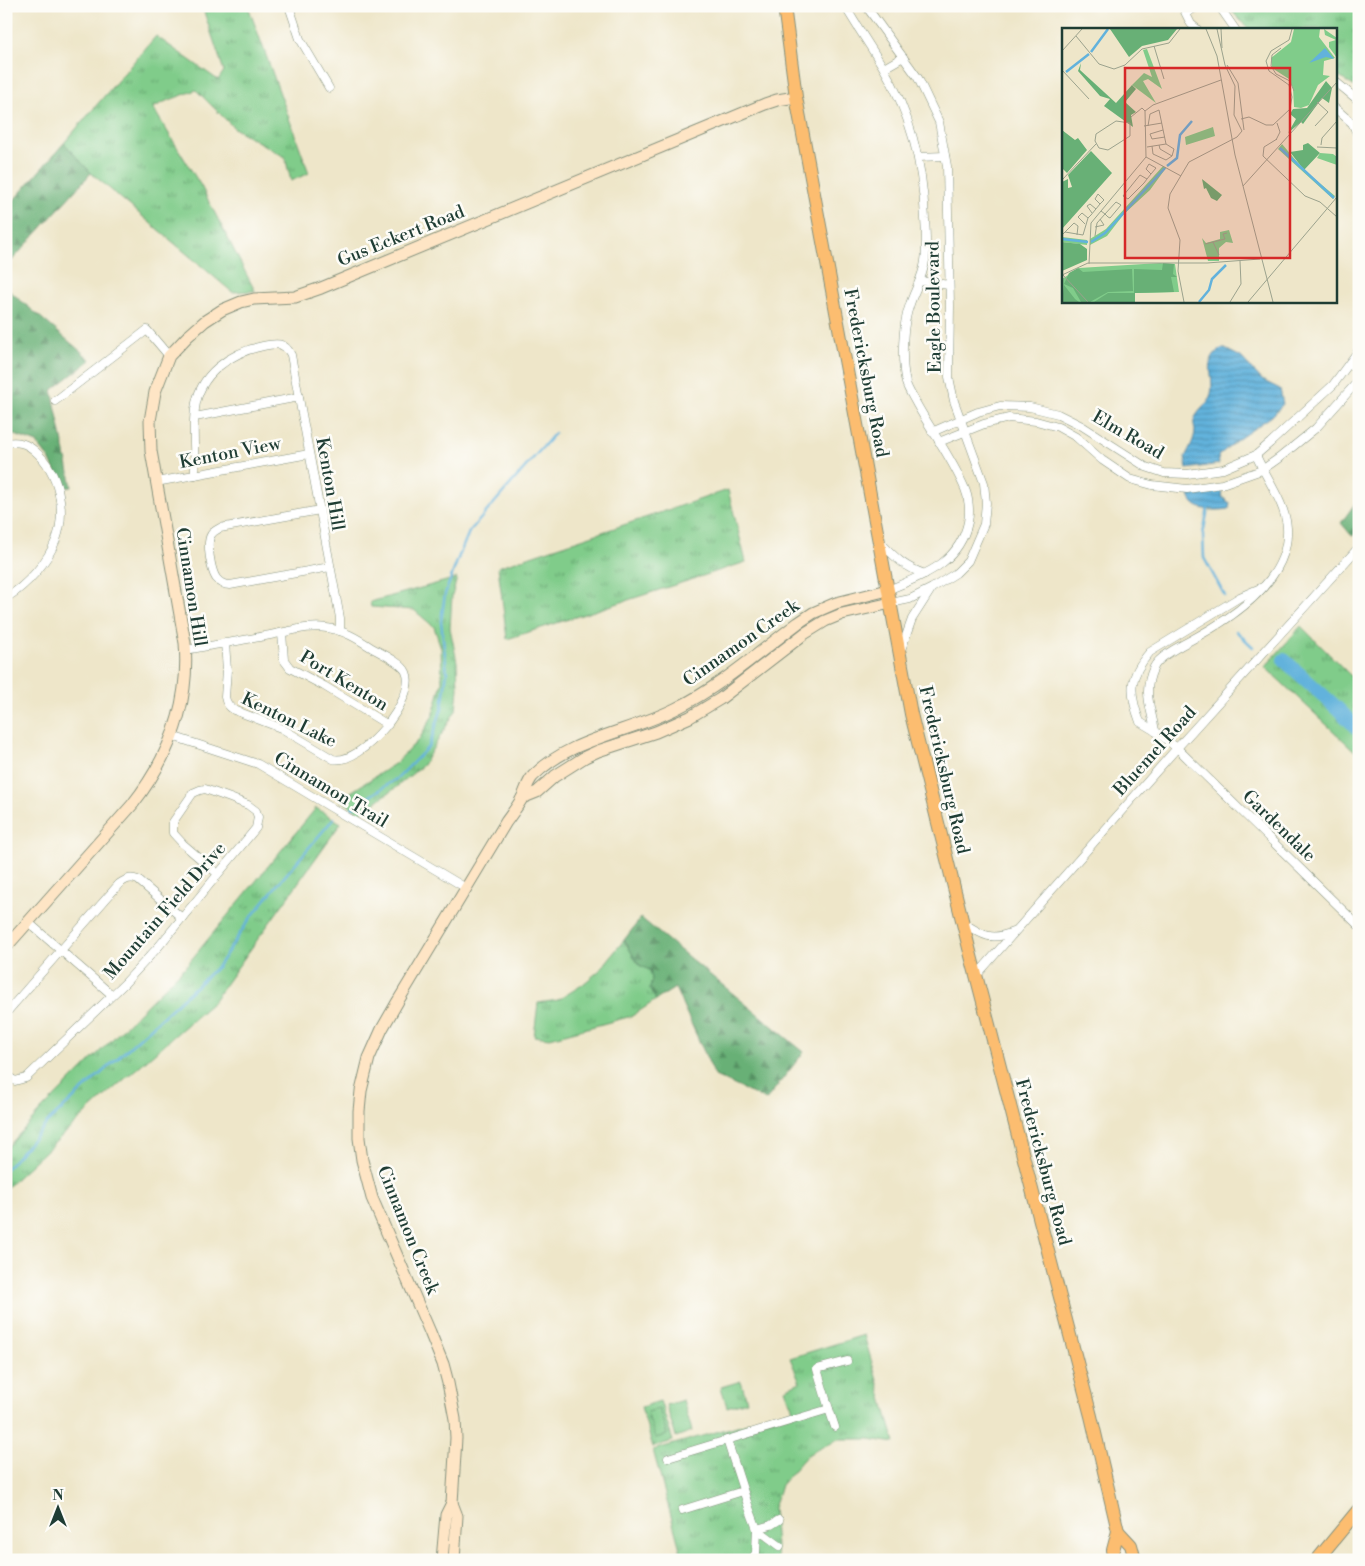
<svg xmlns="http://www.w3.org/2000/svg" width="1365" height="1566" font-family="'Libre Bodoni',serif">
<defs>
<pattern id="grass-tufts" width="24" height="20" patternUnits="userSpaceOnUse" patternTransform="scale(1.25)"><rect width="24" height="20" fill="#80cc8a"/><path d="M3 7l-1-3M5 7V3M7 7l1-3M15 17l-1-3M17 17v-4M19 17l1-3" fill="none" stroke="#68a772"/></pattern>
<pattern id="forest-firs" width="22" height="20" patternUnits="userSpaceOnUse" patternTransform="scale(1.25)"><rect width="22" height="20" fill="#68b076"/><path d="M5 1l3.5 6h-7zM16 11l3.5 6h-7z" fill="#559062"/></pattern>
<pattern id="water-rules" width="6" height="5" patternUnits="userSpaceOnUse" patternTransform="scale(1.25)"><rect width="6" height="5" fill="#62b2dc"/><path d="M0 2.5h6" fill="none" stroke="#5092b3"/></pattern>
</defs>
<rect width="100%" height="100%" fill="#fdfcf7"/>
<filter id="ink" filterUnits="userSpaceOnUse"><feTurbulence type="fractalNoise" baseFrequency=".02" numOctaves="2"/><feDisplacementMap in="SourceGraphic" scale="10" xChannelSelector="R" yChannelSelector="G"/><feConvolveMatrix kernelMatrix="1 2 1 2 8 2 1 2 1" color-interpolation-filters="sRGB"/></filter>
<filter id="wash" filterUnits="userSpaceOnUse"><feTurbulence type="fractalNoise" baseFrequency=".0096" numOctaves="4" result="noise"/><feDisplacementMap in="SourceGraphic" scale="20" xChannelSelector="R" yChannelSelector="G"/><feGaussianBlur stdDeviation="1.12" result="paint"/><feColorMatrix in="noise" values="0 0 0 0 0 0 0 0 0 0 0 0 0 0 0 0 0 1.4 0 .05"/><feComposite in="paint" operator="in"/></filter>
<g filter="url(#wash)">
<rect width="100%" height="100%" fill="#eee6c9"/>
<g fill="url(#grass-tufts)" stroke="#50845f">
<polygon points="202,6 248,6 309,173 291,181 285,157 234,128 196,90 164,102 153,108 201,186 255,291 232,292 91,173 64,143 156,36 218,80 224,71"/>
<polygon points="1228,6 1359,6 1359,92 1355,87 1336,75 1336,29 1249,29 1237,17"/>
<polygon points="728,490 746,562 507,639 498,567"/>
<polygon points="457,578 452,596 450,628 457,662 458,688 456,710 423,765 394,789 360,813 340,799 396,763 420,738 433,715 442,682 441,648 434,627 414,610 371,607 370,602"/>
<polygon points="1301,626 1359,684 1359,755 1265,667"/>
<polygon points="316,808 341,823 212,1003 104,1097 6,1188 6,1149 42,1109 186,966"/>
<polygon points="624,940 639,965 650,970 652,979 650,989 656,1000 632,1016 550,1038 534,1036 538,1003 558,1000 582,985 600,970"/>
<polygon points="864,1335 895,1443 869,1439 838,1439 807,1455 781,1485 773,1508 777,1560 683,1560 653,1450 793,1410 785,1389 800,1382 790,1358"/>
<polygon points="741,1381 747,1401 727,1407 721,1387"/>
<polygon points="660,1401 673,1441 653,1447 641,1407"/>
</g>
<g fill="url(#forest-firs)" stroke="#447655">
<polygon points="64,143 91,173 6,267 6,209"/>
<polygon points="6,288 91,360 52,390 72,487 62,488 50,460 37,443 15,435 6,437"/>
<polygon points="1359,498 1359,533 1352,536 1341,523"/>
<polygon points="641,918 804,1052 766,1100 715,1076 675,988 656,1000 650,989 652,979 650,970 639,965 624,940"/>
</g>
<g fill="#80cc8a" stroke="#50845f">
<polygon points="683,1400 692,1431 676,1437 666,1405"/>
<polygon points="659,1409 667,1435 655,1438 647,1412"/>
</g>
<g fill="url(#water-rules)" stroke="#407888">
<path d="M1223,348l18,9 21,23 18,9 3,15 -11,12 -35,24 -19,16 1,8 -32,5 -2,-12c4,-8 9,-16 10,-26 0,-3 -2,-8 -1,-11 3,-9 13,-15 16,-23 7,-19 -10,-38 13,-49z"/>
<path d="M1221,490l2,8 7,5 -1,6c-14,2 -39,3 -40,-16z"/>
</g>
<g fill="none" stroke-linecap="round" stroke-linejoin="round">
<g stroke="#62b2dc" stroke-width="2.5">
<polyline points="1208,508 1203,534 1204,558 1225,596"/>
<polyline points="1236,631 1253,647"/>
<polyline points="352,808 399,777 429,746 442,708 447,672 441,621 445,594 459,556 469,532 555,433"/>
<polyline points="6,1169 49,1121 218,966 249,920 273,890 334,818"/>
</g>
<polyline stroke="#62b2dc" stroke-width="14" points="1284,660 1337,708 1359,730"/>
</g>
</g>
<g filter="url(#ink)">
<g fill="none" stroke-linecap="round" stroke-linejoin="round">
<defs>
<g id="street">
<polyline points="289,6 300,39 329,88"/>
<path d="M845,6c12,21 26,41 38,61 28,47 40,99 42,152 1,14 2,28 0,42 -2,16 -10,28 -15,43 -8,21 -9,57 -4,79 2,7 7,14 10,20 16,29 36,55 49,86 4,9 5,23 3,33 -9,42 -45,53 -80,68"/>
<polyline points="866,6 918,78 939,122 947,166 950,305 949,377 954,401 984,483 986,503 984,524 968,561 956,573 932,588 910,599 891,603"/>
<polyline points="1182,6 1191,24 1197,29"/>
<polyline points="1219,6 1235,29"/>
<polyline points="1186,13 1198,6"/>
<polyline points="884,68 903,57"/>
<polyline points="1336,82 1359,101"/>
<polyline points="1336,109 1352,123 1359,137"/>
<polyline points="918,157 945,156"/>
<polyline points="920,281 949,285"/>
<polyline points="55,401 147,330 169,356"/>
<polyline points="195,417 299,397"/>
<polyline points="932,432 978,412 1000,406 1030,407 1058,414 1082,426 1146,467 1164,473 1187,474 1223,469 1256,455 1270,443 1333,385 1359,350"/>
<polyline points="939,442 984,424 1009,418 1036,421 1058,427 1076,437 1102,460 1130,479 1152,485 1187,489 1222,484 1262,470 1279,458 1316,428 1359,380"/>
<path d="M6,443c12,-2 20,0 29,8 24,21 32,59 21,89 -9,23 -29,45 -50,58"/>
<path d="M195,475c0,-22 -3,-44 0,-66 4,-35 35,-56 68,-63 13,-3 22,-4 28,9l49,263v13"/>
<polyline points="156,482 309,454"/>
<path d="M320,510l-100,18c-3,2 -7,3 -9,7 -5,8 0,35 5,43 4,5 8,7 14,7l100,-18"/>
<path d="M881,543c15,15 23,24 44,31"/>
<path d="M1263,587l-23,10 -90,55c-22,25 -21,41 -10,70l15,9 22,17 182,178"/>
<polyline points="282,633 284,660 290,668 324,686 388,725"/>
<path d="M185,650c30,-5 60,-10 90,-16 17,-3 35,-9 52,-6 17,2 31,11 45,20 9,5 30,15 34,24 12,26 -45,94 -73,87l-52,-31 -47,-18c-5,-3 -8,-7 -9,-13l2,-27 -2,-27"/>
<polyline points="901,650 912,619 930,591"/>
<path d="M1155,731c-4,-24 -13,-39 -1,-64 5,-11 28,-22 39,-28 41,-22 97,-59 94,-111 -1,-24 -22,-51 -31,-73"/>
<polyline points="172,736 258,764 466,888"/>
<polyline points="28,922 112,995"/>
<path d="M962,922c19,12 28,20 51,10"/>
<polyline points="976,976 1177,748 1359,547"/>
<path d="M6,1013l113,-129c7,-5 11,-7 19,-4l44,38"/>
<polyline points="6,1075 15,1081 26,1078 125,983 159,946 256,828 258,817 256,811 248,805 230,798 205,789 200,790 193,793 173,822 173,833 183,844 218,874"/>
<polyline points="829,1409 835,1427"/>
<polyline points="727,1440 829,1409 817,1369 847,1361"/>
<polyline points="668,1458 727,1440 748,1505 757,1529 756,1553 751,1560"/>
<polyline points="682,1510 743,1491"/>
<polyline points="757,1529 780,1546"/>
<polyline points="757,1529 771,1525 779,1520"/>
</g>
<g id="secondary">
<polyline points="522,798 537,792 555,776 585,757 598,751 656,732 690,717 720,699 804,634 825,621 842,614 891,603"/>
<path d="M6,947l126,-142c37,-47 58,-101 53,-162l-34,-192 -1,-30 5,-29 14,-36 18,-19 18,-16 17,-11 19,-8 13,-3 41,-2 26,-9 444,-184 12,-4 19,-3"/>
<polyline points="442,1560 446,1515 452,1503"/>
<path d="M454,1560l3,-44 -5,-13 4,-65 -1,-19 -7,-36 -5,-19 -13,-32 -58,-134 -10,-38 -3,-22v-27l2,-20 8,-33 13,-29 16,-28 108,-179c5,-7 11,-15 15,-22 5,-8 5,-16 12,-24 39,-39 96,-43 144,-68 44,-22 81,-55 121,-85l15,-10 23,-10 52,-13"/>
</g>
<g id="primary">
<polyline points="784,6 796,97 911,714 970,952 1091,1416 1118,1531 1113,1550 1115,1560"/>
<polyline points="1118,1531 1131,1545 1135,1560"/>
<polyline points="1317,1560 1359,1509"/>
</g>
</defs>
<use href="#street" stroke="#86927e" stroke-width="9"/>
<use href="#secondary" stroke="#86927e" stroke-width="13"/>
<use href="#primary" stroke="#86927e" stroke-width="14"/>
<use href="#street" stroke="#fff" stroke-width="8"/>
<use href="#secondary" stroke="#fee5c5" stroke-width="11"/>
<use href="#primary" stroke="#fcbd6f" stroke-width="12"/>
</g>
</g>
<g text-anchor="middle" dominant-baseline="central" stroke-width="5" stroke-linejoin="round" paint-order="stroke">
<g font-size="18" fill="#1f3d34" stroke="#fdfcf7">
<text transform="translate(401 236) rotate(-22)">Gus Eckert Road</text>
<text transform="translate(934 307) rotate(-91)">Eagle Boulevard</text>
<text transform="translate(866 373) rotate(79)">Fredericksburg Road</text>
<text transform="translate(1128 435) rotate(30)">Elm Road</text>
<text transform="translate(230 453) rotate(-11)">Kenton View</text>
<text transform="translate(330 484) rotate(80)">Kenton Hill</text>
<text transform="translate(191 587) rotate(81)">Cinnamon Hill</text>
<text transform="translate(741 643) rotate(-35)">Cinnamon Creek</text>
<text transform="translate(344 681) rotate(31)">Port Kenton</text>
<text transform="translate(289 720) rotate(26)">Kenton Lake</text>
<text transform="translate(1155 751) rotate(-48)">Bluemel Road</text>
<text transform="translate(944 770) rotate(77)">Fredericksburg Road</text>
<text transform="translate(331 790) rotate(31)">Cinnamon Trail</text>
<text transform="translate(1279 826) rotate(44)">Gardendale</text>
<text transform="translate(165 911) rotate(-49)">Mountain Field Drive</text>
<text transform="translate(1043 1162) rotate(75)">Fredericksburg Road</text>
<text transform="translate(408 1230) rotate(68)">Cinnamon Creek</text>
</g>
</g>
<g transform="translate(1062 28)">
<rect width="275" height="275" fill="#eee6c9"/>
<path d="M232,1h26l-1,8 16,21 -11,3 -1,14 7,1 -12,9 -9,20 -8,3 -7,-1 -1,-19 -4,-9 -17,-11 -1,-10 20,-16zM262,1l13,9v20l-8,-11v-5l7,-2 -11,-5zM85,21l15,40 -14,-10 -5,2 13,22 -24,-18 12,-12 8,4 -9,-27zM151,99l2,9 -29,9 -1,-8zM220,116l22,26 31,26 -2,3 -55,-50zM258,125l13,1 4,3v8l-20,-7zM101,138l3,2 -16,22 -26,24 -17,22 -17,9v-6l16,-10zM167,202l4,13 -7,-1 -7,6v13h-11l-6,-23 4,5 14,-4v-7zM0,209l25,3v5l-25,-3zM98,235l15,1 4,28 -44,1v9h-73v-23l17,-11z" fill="#80cc8a"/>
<path d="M48,1h67l-9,11 -26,6 -13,11zM19,35l-1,7 36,33 16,-18 4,4 -11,13 11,10 -5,3 2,12 -29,-21 6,-7 -10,-3 -22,-25zM264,53l6,7 -3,15 -7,-5 -19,26 -2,-2 -13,11 8,-14 -6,-5 3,-5 14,-1zM0,102l13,10 3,-2 9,12 -20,23 -5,-5zM246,115l12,10 -16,17 -14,-18 13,-2v-5zM29,123l21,22 -50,56v-47l6,-3v9l4,-1 -4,-12zM140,151l20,16 -5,6 -6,-3 -5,-10 -2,1zM0,214l18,2 7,5v11l-25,11zM101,235l11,1 -1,10 4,3h-6l3,15 -39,1v9h-41l14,-9h26v-24l28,1zM16,240l5,4 49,-3 1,22 -25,1 -18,10h-9l-8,-14 -9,-4 5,-11zM2,257l11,14 4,3h-17z" fill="#68b076"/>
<path d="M263,20l9,11 -8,-2 -17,6z" fill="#62b2dc"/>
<path fill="none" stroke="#62b2dc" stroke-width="2.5" d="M29,24l17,-23M4,44l23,-18M218,120l54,50M105,138l10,-8 3,-23 12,-14M0,211l26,3M29,214l14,-9 60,-65M137,274l10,-12 3,-11 14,-14"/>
<path fill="none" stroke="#9ba28d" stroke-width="1" d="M144,1l11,27 18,99 38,147M159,1l1,19M14,8l23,28 15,5 11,-4 17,-16 27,-6 11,-14M92,18l10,33M219,20l-9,7 -1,11 5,8 14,7 4,10M0,23l20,-22M165,37l11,18 6,47M0,42l27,29M69,89l11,-9 3,3M179,91l8,-2 17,8h7l17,-16 2,-12 -3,-12 -20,-14 -3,-10 5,-10 18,-11 3,-11M54,93l14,2v13l-22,14 -9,-2 -4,-7 1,-7zM82,98l18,-3M86,98l2,-12 9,-4 7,34M253,98l13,-14 -11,-10M101,102l-13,4 2,5 13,-2M215,111l-13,8 -1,9 42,40 15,6 17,15M214,112l4,-8 -3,-9M104,116l8,5 -2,7M97,117l1,4 12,7M259,117l1,-7 15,-17M90,118l1,8 13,6 6,-4M85,119l19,-3M255,119l20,1M84,129l35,19M85,151l-7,-4 -17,21 5,3 16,-16 3,-4 4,-5 5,-6 -7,-4 -3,5 5,5M0,152l34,-36M181,158l94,-104M30,185l-5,-7 3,-2 6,5M23,196l-7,-7 4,-4 6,5M33,199l9,-2 -4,-6M3,204l18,3 5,-17 3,-3 9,-11 4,-4 -6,-6 -3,5 5,5M0,207l12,-12 4,3 -1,9M33,208l2,-13 8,-9 11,-12 5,3 -11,13 -2,-1 -3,-3 -4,-3M151,214l12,-3 -2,-5 4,-1M143,216l8,-2 6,13M27,236l2,-41 55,-66 -1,-46 8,-6 68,-25M116,243l2,-31 -12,-32 2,-14 19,-32 48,-25 5,-6 -8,-16 1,-29 -10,-21 -8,-36M116,243l6,31M0,246l26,28M0,247l26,-12h119l53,-4M168,274l11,-18 -1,-23M186,274l89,-105"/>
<path fill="#d62828" fill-opacity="0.15" stroke="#d62828" stroke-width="2.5" d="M63,40h165v190h-165z"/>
<rect width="275" height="275" fill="none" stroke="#1f3d34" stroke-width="2.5"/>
</g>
<rect width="1365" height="1566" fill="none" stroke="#fdfcf7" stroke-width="25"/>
<g transform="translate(58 1508)" stroke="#fdfcf7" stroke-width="4" paint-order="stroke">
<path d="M0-4L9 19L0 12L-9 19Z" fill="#1f3d34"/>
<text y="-8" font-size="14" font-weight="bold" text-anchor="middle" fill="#1f3d34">N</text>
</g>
</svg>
